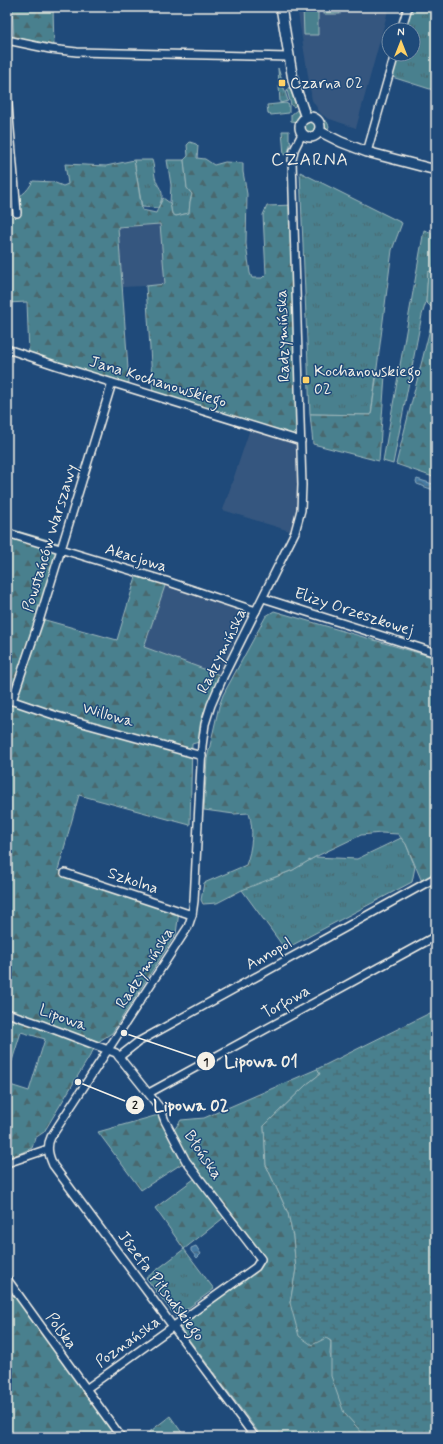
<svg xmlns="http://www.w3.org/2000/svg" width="443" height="1444" font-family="Mynerve,sans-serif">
<defs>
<pattern id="grass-tufts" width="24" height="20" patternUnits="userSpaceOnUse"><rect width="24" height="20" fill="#4a808e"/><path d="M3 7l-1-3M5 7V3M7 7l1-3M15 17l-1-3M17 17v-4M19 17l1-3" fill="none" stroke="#4a676e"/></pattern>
<pattern id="forest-firs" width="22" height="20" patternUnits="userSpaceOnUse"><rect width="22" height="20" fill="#4a808e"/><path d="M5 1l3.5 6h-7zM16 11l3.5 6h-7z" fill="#4a676e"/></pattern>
<pattern id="wetland-marsh" width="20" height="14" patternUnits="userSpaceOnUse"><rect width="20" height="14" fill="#4a808e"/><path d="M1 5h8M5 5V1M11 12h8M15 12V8" fill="none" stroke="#4a676e"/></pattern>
<pattern id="water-waves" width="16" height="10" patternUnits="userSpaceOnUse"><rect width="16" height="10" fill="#4479a2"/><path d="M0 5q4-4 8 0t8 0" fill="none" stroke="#466379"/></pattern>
</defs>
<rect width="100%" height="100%" fill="#1f4a7a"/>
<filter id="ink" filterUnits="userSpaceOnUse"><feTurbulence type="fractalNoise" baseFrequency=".025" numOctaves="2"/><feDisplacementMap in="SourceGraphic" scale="8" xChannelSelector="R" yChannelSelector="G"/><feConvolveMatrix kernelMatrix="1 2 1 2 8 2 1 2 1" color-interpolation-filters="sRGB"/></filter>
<g filter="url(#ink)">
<g fill="#36577f">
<polygon points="297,7 389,7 356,128 327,118 321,114 312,100"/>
<polygon points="161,224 165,285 122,287 118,227"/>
<polygon points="251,426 300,441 304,502 293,532 223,510"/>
<polygon points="167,580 247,609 220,675 144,647"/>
</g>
<g fill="url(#grass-tufts)" stroke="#9fb8bb">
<polygon points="411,7 436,7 436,80 433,90 392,77 398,54 413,54 413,30 405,30"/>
<polygon points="278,68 282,81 280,82 281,85 283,85 288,101 280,103"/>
<polygon points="289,87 296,105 294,107 291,105 287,90"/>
<polygon points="286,103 289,105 289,113 271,115 268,113 267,105"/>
<path d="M307,105l7,9 13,8 2,4 -1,4c-4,-3 -5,-7 -8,-11 -5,-6 -12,-6 -13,-14z"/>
<path d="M297,110c3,3 3,8 1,12l-7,-1v-6z"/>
<circle cx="310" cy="127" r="6"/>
<polygon points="282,131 289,131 289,140 291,141 288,153 284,155"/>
<path d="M134,160h18c2,6 2,11 3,17 4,15 12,12 3,31l-16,-1z"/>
<polygon points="167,160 184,160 187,188 192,194 190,202 189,213 176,216 172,214 170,203 171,185"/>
<polygon points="300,172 402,223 392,250 371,415 310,414"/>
<polygon points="424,230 436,234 433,270 428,272 426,302 422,315 393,464 383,461"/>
<polygon points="401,838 406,844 415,867 412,882 285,949 242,890 263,877 271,879 293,870 315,857 357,859"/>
<polygon points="184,1249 214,1289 176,1317 146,1278"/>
</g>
<g fill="url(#forest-firs)" stroke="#9fb8bb">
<polygon points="12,7 53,7 54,48 14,39"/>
<path d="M190,142l6,2 2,2 -1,12 8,1 9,6 11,-3 18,1v9l4,22 -1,50 4,29 2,5h10l4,-4 -3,-59 4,-9 26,-1 7,236 -147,-46 -7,-109 19,-2 -5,-60 -42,3 11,156 -21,-3 -79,-25 -2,-53 -20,1v-104c13,0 20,-7 26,-18l20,1 10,4 5,-2 -3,-20 41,2 28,-6 8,50 14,3 7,-15 7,5 2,11 4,2 13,-3 1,-11 2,-8 -5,-6 -3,-28 4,-4 -1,-11z"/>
<polygon points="436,243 436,478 396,464 433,317 432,308 426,302 428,272 433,270"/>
<polygon points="377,373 385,375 379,461 313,444 310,414 371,415"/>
<path d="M7,528l55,16 -24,74 79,22 21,-70 29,10 -23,67 76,28c-10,22 -20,44 -21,67l-7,2 -2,81 -111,-30 -21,75 121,42 -3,22 -64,99 -14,9 -91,-32z"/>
<path d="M274,611l162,47v229l-7,1 -6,-4 -17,-40 -8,-10 -17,-1 -20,2 -46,22 -22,13 -51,20 -25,13 -14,1 -2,-4 3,-17 42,-18c6,-16 8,-35 3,-52l-15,1 -30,-4 3,-51 12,-53 4,-11 43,-79z"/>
<polygon points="7,1016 91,1045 94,1049 44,1132 35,1138 32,1148 7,1159 7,1084 29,1091 45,1039 21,1032 7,1077"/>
<polygon points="317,1069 320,1074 306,1085 264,1126 266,1165 288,1213 293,1237 296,1269 290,1303 331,1342 330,1354 344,1412 366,1437 262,1437 181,1329 181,1323 259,1267 262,1255 231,1212 184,1249 155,1208 198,1176 186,1161 141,1190 98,1132 158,1115 181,1147 174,1130 181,1120 204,1118"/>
<polygon points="7,1279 121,1437 7,1437"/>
<polygon points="170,1416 185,1437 143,1437"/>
</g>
<polygon fill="url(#wetland-marsh)" stroke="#9fb8bb" points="436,1010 436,1437 366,1437 344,1413 331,1376 331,1341 326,1338 312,1345 299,1336 290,1303 296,1269 293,1237 288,1213 266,1165 264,1126 306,1085 320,1074 317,1069"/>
<g fill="#4a808e" stroke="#9fb8bb">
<polygon points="303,7 318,7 318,35 304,35"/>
<rect x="324" y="7" width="16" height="7"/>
</g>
<g fill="url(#water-waves)" stroke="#8aa9be">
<polygon points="417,479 436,485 436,491 417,484 416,481"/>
<polygon points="196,1246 201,1254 197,1258 191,1251 191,1248"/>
</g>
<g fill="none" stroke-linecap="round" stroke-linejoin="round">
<defs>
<g id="minor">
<polyline points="401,30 408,7"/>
<polyline points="7,40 50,49 77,52 288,57"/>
<polyline points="7,93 17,213"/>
<polyline points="367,152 395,54"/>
<polyline points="7,349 58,366 301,441"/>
<polyline points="7,533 166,581 256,611"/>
<polyline points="263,598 436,653"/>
<polyline points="7,699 57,716 202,756"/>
<polyline points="12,701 40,618 112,383"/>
<polyline points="65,873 192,915"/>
<polyline points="7,1013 37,1023 116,1053 160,1108 165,1121 186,1161 261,1259 256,1267 86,1389"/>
<polyline points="119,1057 138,1042 435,878"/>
<polyline points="149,1093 436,936"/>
<polyline points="7,1163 48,1149"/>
<polyline points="7,1279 121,1437"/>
<path d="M255,1437l-202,-272c-4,-9 -7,-18 -2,-28l137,-210 4,-12 2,-14 8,-155 3,-22 6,-19 12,-28 72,-145 6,-22 1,-25 -10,-325 2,-10 8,-16"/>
</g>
<g id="major">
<polyline points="281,7 293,80 306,118"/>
<circle cx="310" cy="127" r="10"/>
<polyline points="319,131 341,142 367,152 436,170"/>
</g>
</defs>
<use href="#minor" stroke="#f4f1e8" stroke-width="10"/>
<use href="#major" stroke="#f4f1e8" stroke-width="12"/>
<use href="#minor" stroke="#1f4a7a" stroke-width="7"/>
<use href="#major" stroke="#1f4a7a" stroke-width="9"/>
</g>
</g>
<g fill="#ffd166" stroke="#1f4a7a" stroke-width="1.5">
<rect x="278" y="79" width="8" height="8" rx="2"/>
<rect x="302" y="376" width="8" height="8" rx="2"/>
</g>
<g text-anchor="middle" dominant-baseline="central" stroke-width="3" stroke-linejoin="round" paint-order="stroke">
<g font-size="16" fill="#f4f1e8" stroke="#1f4a7a" text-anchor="start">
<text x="290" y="83">Czarna 02</text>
<text x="314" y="371">Kochanowskiego<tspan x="314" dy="18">02</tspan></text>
</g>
<g font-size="16" fill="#f4f1e8" stroke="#1f4a7a">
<text transform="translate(283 336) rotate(-92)">Radzymińska</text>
<text transform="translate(158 382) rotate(17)">Jana Kochanowskiego</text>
<text transform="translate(50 538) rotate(-73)">Powstańców Warszawy</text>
<text transform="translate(136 558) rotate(17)">Akacjowa</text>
<text transform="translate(354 612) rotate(18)">Elizy Orzeszkowej</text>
<text transform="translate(222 651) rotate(-64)">Radzymińska</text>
<text transform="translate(108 715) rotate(16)">Willowa</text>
<text transform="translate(133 881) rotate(19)">Szkolna</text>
<text transform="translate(269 954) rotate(-29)">Annopol</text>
<text transform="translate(145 968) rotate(-57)">Radzymińska</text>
<text transform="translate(286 1002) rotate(-29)">Torfowa</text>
<text transform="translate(63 1018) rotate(20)">Lipowa</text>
<text transform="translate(203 1155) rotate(56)">Błońska</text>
<text transform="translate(161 1286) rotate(53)">Józefa Piłsudskiego</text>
<text transform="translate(61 1331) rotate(54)">Polska</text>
<text transform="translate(128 1342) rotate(-36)">Poznańska</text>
</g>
<g font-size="18" letter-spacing="1" fill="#f4f1e8" stroke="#1f4a7a">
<text x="310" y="160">CZARNA</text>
</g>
</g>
<path fill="none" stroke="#f4f1e8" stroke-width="1.5" d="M124 1033L206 1061M78 1082L135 1105"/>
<g fill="#f4f1e8" stroke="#1f4a7a" stroke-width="1.5">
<circle cx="124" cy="1033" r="4"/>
<circle cx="78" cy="1082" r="4"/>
<circle cx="206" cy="1061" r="10"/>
<circle cx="135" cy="1105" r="10"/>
</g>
<g font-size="12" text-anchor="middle" font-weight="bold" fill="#111">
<text x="206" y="1066">1</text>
<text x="135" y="1109">2</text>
</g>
<g font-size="17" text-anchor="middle" font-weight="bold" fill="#f4f1e8" stroke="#1f4a7a" stroke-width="3" stroke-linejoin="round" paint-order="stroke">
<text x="261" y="1067">Lipowa 01</text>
<text x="191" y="1111">Lipowa 02</text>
</g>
<rect width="443" height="1444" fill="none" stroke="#1f4a7a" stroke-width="24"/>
<rect x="12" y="12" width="419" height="1420" fill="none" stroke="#f4f1e8" stroke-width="1.5" filter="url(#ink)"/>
<g transform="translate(401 42)"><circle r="19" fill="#1f4a7a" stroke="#748da6"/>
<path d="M0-3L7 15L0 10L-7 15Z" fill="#ffd166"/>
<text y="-6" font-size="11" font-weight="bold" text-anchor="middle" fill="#f4f1e8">N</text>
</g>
</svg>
